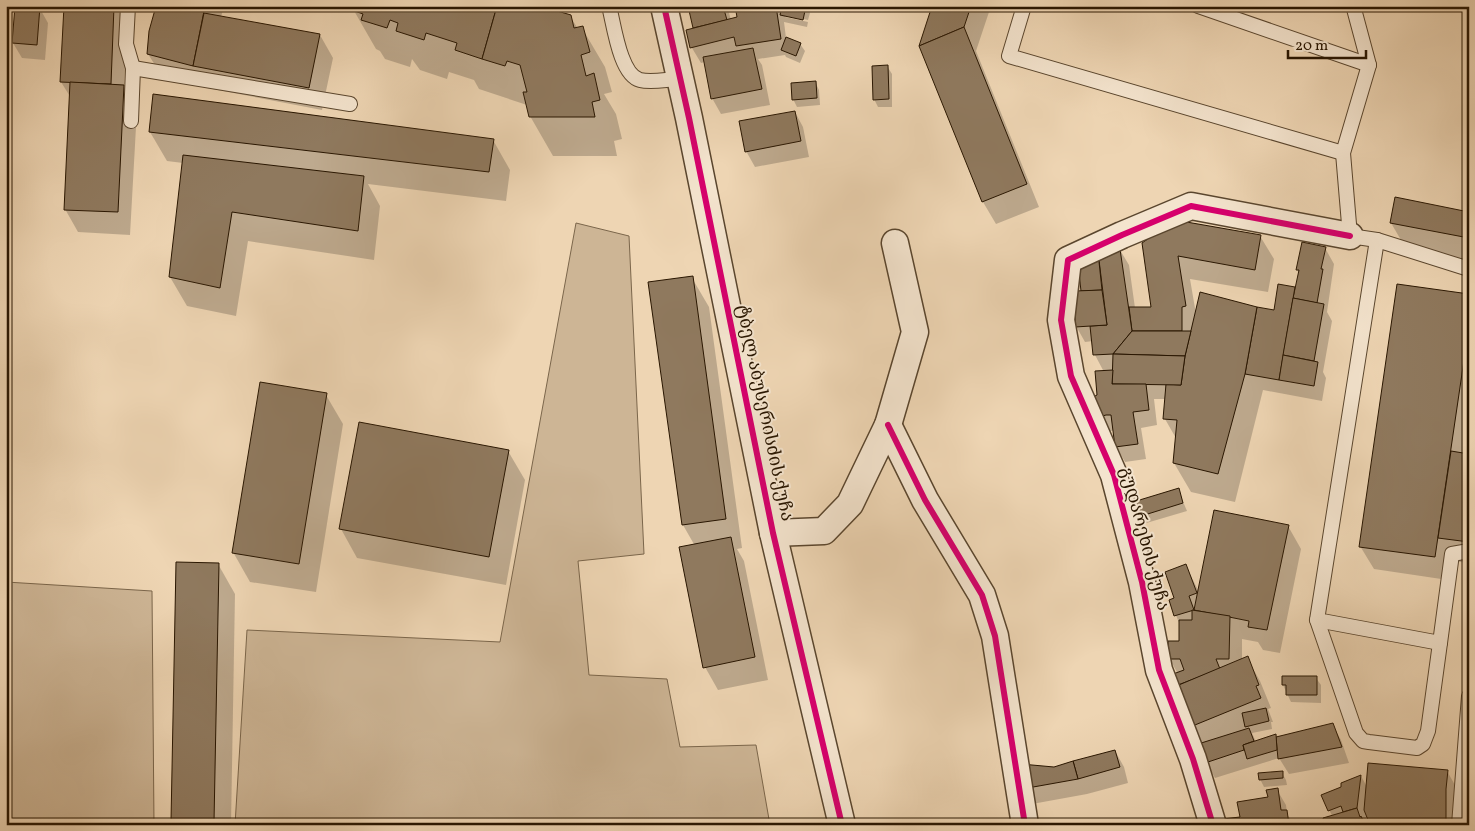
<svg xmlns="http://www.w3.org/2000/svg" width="1475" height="831" font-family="Vollkorn,'Noto Serif Georgian',serif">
<rect width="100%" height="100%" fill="#eed5b3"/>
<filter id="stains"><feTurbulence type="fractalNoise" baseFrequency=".004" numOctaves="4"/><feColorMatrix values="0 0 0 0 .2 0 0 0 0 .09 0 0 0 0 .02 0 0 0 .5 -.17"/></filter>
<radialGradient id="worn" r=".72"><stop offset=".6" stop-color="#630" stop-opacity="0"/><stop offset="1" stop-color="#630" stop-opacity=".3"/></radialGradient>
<g fill="#cdb595" stroke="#7b664b">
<polygon points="576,223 629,236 644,554 578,561 589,675 667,679 680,747 756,745 770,825 235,825 247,630 500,642"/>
<polygon points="6,582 152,591 154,825 6,825"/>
</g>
<g fill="#0003">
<polygon points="65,6 128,6 124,87 137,109 130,235 78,232 65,209 71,98 61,82"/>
<polygon points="157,6 224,6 221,17 320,35 333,58 322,110 207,88 162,76 148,54"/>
<polygon points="354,6 543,6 545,9 570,16 578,29 582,28 605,67 612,92 604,94 616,114 622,139 614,141 617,156 553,156 530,116 527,105 479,89 474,80 449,72 447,79 420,70 412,59 410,67 385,59 380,51 376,49 353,9"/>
<polygon points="689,6 727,6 731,20 738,18 736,6 777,6 781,14 783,6 806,6 810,13 808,20 785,15 785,17 808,22 807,27 784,22 786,38 800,44 805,51 800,63 786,57 785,55 758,59 762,65 770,105 721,114 712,98 705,62 701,63 692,48 687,31 695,29"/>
<polygon points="933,6 991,6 976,51 1039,207 996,224 983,202"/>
<polygon points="39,7 48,23 45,60 22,58 13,43"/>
<polygon points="887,66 892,74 892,107 878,107 874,99"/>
<polygon points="815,82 819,90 820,105 797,107 793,99"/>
<polygon points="795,112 803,127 809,157 755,167 746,151"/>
<polygon points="150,132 493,140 510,170 506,201 368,184 380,206 374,260 248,241 236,316 187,306 170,277 183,163 167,161"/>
<polygon points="1469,213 1469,264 1408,252 1391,223"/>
<polygon points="1260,236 1274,259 1268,292 1190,279 1196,314 1275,311 1279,286 1296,289 1299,273 1297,270 1325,248 1334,264 1327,312 1332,321 1323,372 1326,378 1322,401 1263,390 1235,502 1191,492 1174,463 1177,440 1165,419 1166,399 1154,399 1157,425 1141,428 1146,459 1125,462 1116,446 1114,430 1109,432 1100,417 1104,372 1095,355 1093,341 1085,342 1076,326 1082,292 1079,266 1120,250 1129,265 1135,308 1153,308 1143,244"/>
<polygon points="692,278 709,307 742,548 737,549 744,561 768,680 718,690 705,667 695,546 683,525 650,283"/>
<polygon points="1469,296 1469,437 1466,455 1469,455 1469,563 1451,561 1448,580 1374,569 1360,546"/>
<polygon points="326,395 343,424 316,592 250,582 233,552"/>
<polygon points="508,451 525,480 506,585 357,558 341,529"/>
<polygon points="1178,490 1187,511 1143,524 1139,516"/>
<polygon points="1288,526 1301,549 1280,653 1263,650 1258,642 1242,639 1242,660 1247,658 1260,681 1271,708 1268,709 1273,722 1271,722 1272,729 1252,733 1256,742 1332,724 1341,740 1349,763 1289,774 1279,758 1215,778 1206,762 1202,744 1191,726 1175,675 1178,674 1169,658 1180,642 1180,625 1170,601 1176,599 1186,566 1199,592"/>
<polygon points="218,564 235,594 231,825 175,825 172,820"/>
<polygon points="1283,678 1316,678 1321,685 1321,703 1291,702 1283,685"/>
<polygon points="1115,751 1124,767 1128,783 1087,794 1032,804 1023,788 1054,768"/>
<polygon points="1447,771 1464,801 1462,825 1371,825 1367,814 1365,825 1326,825 1332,816 1323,795 1342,787 1342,784 1361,776 1367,787"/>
<polygon points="1282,773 1286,780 1287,785 1264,787 1260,779"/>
<polygon points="1277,790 1286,805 1287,814 1294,825 1225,825 1241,818 1269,798"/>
</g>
<g fill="#8f795e" stroke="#291601">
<polygon points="15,6 40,6 37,45 12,43"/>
<polygon points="64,6 114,6 111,84 60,82"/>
<polygon points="156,6 205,6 193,66 147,54 149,31"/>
<polygon points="353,6 497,6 482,59 455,50 457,43 426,33 424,40 396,31 398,23 390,20 387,28 361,20 363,14 352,10"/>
<polygon points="497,6 540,6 571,15 574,28 583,26 590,52 581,55 586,76 594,73 600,100 592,102 595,117 529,117 523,92 527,92 520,65 507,61 505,66 482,59"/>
<polygon points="688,6 723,6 727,20 693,28"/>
<polygon points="735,6 776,6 781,39 736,46 734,37 690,48 686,30 737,17"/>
<polygon points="782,6 806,6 803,20 780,15"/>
<polygon points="932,6 971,6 964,27 919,46"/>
<polygon points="204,13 320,34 309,88 193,66"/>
<polygon points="964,27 1027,184 982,202 919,46"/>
<polygon points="786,37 801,43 796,56 781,50"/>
<polygon points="753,48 762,89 711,99 703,57"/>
<polygon points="888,65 889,99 873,100 872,66"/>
<polygon points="816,81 817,98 792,100 791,83"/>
<polygon points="70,82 124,85 118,212 64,210"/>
<polygon points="153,94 494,139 489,172 149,132"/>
<polygon points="795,111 801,141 745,152 739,121"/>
<polygon points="183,155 364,176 358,231 232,212 220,288 169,277"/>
<polygon points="1395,197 1469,212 1469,238 1390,223"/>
<polygon points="1175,220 1261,235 1255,270 1178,256 1186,306 1182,307 1182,331 1132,331 1129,307 1151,307 1142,243"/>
<polygon points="1302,242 1326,247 1321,269 1323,269 1317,303 1293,298 1299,270 1296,270"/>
<polygon points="1120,249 1132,331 1113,354 1093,355 1090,326 1107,325 1098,252"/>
<polygon points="1098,252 1102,290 1081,291 1078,265"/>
<polygon points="693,276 726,519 682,525 648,282"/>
<polygon points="1278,284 1295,287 1279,380 1245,374 1257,307 1274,310"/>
<polygon points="1397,284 1469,294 1469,326 1435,557 1359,547"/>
<polygon points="1102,290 1107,325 1075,327 1075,291"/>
<polygon points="1200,292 1257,307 1245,374 1218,474 1173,463 1177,420 1163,419 1166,384 1181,385 1185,356"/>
<polygon points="1293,298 1324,304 1314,361 1283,355"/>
<polygon points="1132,331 1191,331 1185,356 1113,354"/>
<polygon points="1113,354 1185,356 1181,385 1112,384"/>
<polygon points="1283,355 1318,362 1314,386 1279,380"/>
<polygon points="1113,370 1112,384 1146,384 1149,410 1133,412 1138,444 1115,447 1111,415 1106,415 1099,417 1091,398 1097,395 1095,371"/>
<polygon points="260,382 327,393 299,564 232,553"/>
<polygon points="359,422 509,450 489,557 339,529"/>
<polygon points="1451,451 1469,454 1469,542 1438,538"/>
<polygon points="1179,488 1183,503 1138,517 1133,502"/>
<polygon points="1214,510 1289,525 1267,630 1248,627 1249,621 1194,610"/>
<polygon points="731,537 755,657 703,668 679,547"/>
<polygon points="176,562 219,563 214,822 171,821"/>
<polygon points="1186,564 1197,593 1189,596 1194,610 1174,616 1169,600 1174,598 1165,572"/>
<polygon points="1192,610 1230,616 1229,659 1216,659 1220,669 1178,685 1173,674 1184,670 1180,659 1168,659 1168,641 1179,641 1179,620 1192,620"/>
<polygon points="1248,656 1259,685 1256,686 1261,698 1190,727 1174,687"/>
<polygon points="1282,676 1317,676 1317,695 1286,695 1286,685 1282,685"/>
<polygon points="1266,708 1269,721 1245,727 1242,713"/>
<polygon points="1333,723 1342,747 1278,759 1276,737"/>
<polygon points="1249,728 1254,741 1243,745 1244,750 1205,763 1198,744"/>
<polygon points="1276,734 1277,750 1247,759 1243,745"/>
<polygon points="1115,750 1120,767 1078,779 1073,761"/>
<polygon points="1073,761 1078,779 1022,789 1021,764 1054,767"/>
<polygon points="1368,763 1448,770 1446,789 1446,825 1370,825 1364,810"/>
<polygon points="1283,771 1283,778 1259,780 1258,773"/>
<polygon points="1361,775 1357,808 1343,812 1341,806 1328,811 1321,795 1341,787 1341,783"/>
<polygon points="1278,788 1281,810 1287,810 1289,825 1224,825 1223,819 1240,817 1237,802 1268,797 1266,790"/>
<polygon points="1357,808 1360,817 1361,816 1365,825 1325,825 1323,818"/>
</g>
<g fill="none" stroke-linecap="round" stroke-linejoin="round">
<defs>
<g id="lane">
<polyline points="128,6 126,44 133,68 131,121"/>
<path d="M609,6c5,19 11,69 31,74 12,3 28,-1 40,-1"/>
<polyline points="1024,6 1009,56 1343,153"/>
<polyline points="1198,6 1369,65"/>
<polyline points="1355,6 1354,9 1369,65 1343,153 1350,236 1377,240 1469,269"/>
<polyline points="133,68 350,104"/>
<polyline points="1377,240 1317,620 1440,643 1452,554 1469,551"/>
<polyline points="1317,620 1356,733 1363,741 1369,742 1417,748 1423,744 1428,731 1440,643"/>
<polyline points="1459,825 1469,696"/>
</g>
<g id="street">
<polyline points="664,6 689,118 773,533 842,825"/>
<polyline points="888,425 925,500 982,595 995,636 1025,825"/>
<polyline points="773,533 824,531 850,504 888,425 915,332 895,243"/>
<polyline points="1213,825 1193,759 1159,670 1142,582 1114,475 1071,376 1061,320 1068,260 1122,235 1191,206 1350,236"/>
</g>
</defs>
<use href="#lane" stroke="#5a462e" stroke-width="16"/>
<use href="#street" stroke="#5a462e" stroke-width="29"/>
<use href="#lane" stroke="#f4e4ce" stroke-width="14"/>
<use href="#street" stroke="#f4e4ce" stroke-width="26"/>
<defs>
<g id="cycleway">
<polyline points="664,6 689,118 773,533 842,825"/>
<polyline points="888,425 925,500 982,595 995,636 1025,825"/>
<polyline points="1213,825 1193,759 1159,670 1142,582 1114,475 1071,376 1061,320 1068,260 1122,235 1191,206 1350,236"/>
</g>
</defs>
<use href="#cycleway" stroke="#f4e4ce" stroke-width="9"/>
<use href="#cycleway" stroke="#d6006c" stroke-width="6"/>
</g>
<g text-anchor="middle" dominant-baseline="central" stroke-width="4" stroke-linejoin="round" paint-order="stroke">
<g font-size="18" fill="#291601" stroke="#f4e4ce">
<text transform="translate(764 413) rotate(78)">ტბელ აბუსერისძის ქუჩა</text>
<text transform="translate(1144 539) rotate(75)">გუდარეხის ქუჩა</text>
</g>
</g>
<rect width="1475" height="831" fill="none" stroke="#eed5b3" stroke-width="25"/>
<rect x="8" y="8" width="1460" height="816" fill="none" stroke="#291601" stroke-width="2.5"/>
<rect x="12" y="12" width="1450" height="806" fill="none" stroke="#291601"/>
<path d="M1288 50v8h78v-8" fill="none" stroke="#291601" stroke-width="2.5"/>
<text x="1295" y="50" font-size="15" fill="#291601" stroke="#f4e4ce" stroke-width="4" paint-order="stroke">20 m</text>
<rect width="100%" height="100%" filter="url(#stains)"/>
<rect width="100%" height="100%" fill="url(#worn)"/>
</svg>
